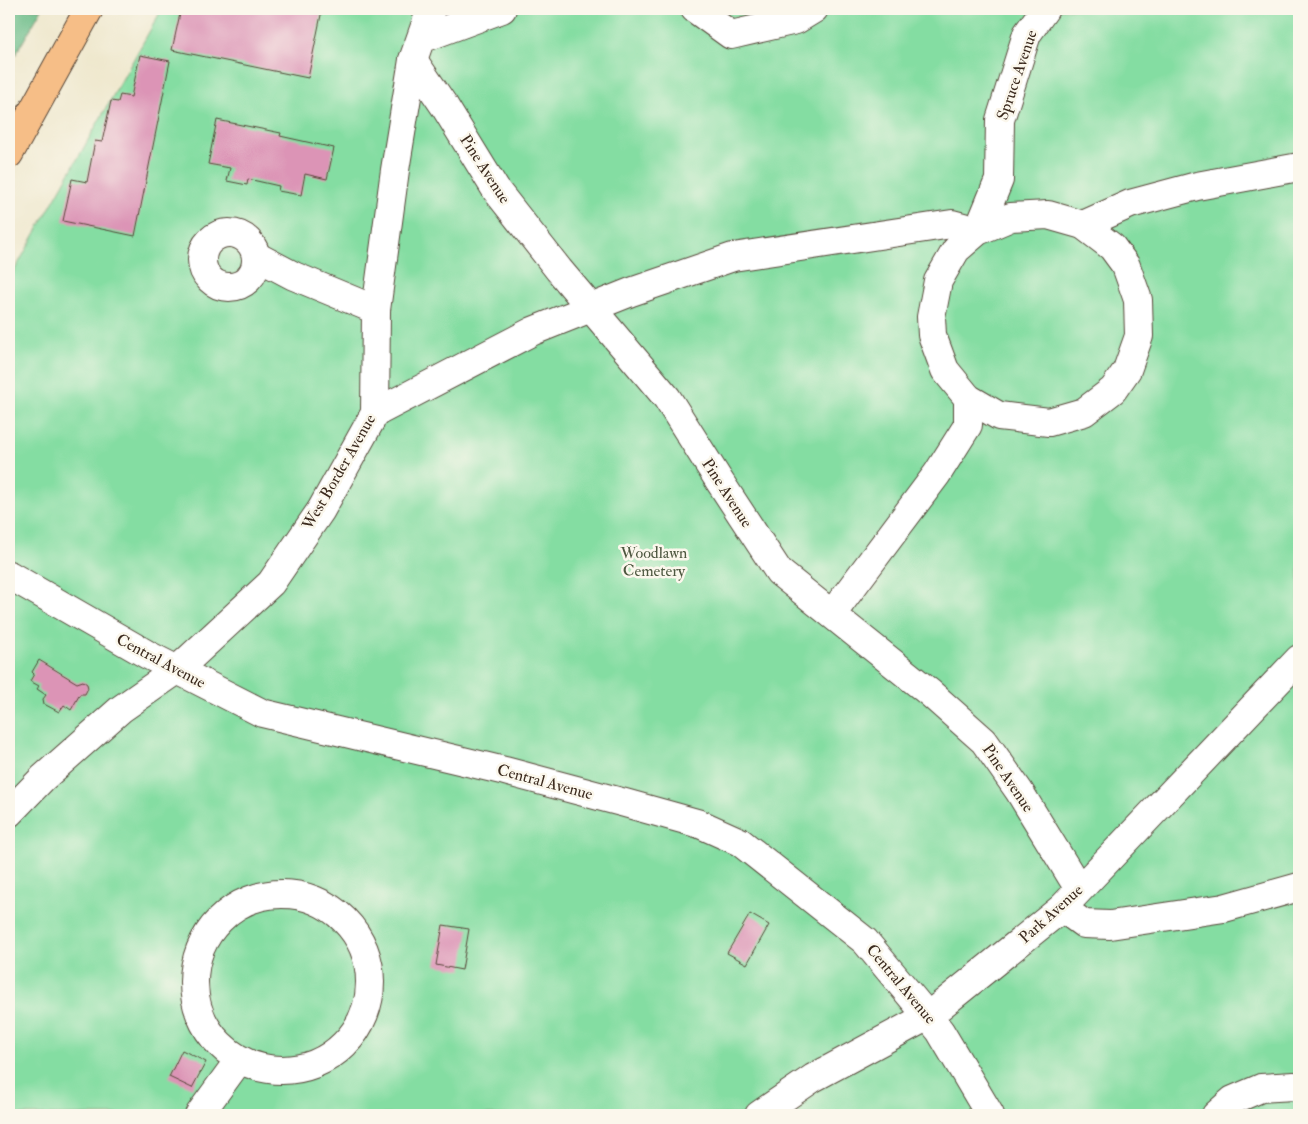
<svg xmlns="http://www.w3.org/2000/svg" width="1308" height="1124" font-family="'IM FELL Double Pica',serif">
<rect width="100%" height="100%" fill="#fbf7ec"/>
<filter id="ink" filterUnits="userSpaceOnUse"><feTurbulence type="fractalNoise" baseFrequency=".02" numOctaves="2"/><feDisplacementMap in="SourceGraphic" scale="10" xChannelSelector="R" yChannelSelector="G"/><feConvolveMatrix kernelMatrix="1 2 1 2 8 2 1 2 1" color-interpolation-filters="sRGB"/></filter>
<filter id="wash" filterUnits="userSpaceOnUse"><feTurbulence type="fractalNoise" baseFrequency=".0096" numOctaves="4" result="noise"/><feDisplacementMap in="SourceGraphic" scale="20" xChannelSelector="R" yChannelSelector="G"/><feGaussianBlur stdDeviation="1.12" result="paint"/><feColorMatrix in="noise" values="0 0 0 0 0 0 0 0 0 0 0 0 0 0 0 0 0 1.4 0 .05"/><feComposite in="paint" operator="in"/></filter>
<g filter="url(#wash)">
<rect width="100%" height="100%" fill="#efe8ce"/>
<polygon fill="#84dda2" stroke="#608460" points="162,9 1299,9 1299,1115 9,1115 9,280"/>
<polygon fill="#6bbc88" stroke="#537353" points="9,9 42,9 9,66"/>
<g id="blocks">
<g fill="#dc94b6">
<polygon points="181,9 316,9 322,10 308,78 172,50"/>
<polygon points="140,55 170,61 135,236 63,221 72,179 87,182 95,141 102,142 111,101 118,102 120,95 131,97"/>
<polygon points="217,120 281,133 280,136 334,148 327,179 305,174 301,195 278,191 279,186 248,179 247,185 227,181 230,168 208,164"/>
<polygon points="39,660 77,683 83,681 87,684 88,688 85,694 80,694 71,710 64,705 59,712 44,704 43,699 46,695 37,689 39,686 30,681 34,674 32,672"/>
<polygon points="750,914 769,925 747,964 727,953"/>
<polygon points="443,925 469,929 462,970 436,965"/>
<polygon points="182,1050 206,1062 192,1088 169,1077"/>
</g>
</g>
</g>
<g filter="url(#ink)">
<use href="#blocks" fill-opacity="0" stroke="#564638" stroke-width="1"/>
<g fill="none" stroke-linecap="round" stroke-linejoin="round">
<defs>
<g id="minor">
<polyline points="695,9 731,35 796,20 814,9"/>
<polyline points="421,39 502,9"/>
<polyline points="413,60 445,107 496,190 559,270 667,398 720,482 779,572 930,693 984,741 1019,791 1079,889"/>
<polyline points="1083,225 1130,204 1197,186 1299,167"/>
<circle cx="229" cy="260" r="27"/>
<polyline points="256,256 294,276 376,310"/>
<polyline points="375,413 533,331 631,292 733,257 952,224 978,231 1011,217 1048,215 1083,225 1112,247 1126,266 1138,300 1139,336 1127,370 1113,390 1084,412 1049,422 999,416 968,398 945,370 932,335 931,317 938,281 956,250 978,231 999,180 1000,120 1027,34 1045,9"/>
<polyline points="9,575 148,655 262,713 505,771 625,803 700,824 740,842 865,941 940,1031 990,1115"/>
<polyline points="832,614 937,474 968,425 968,398"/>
<polyline points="9,813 43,778 121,709 177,670 271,583 321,510 375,413 376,310 395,170 413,60 431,9"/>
<circle cx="282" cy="982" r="88"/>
<polyline points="1062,908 1084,924 1110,925 1224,908 1299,887"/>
<polyline points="199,1115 239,1060"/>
<polyline points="759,1115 813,1078 928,1016 1062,908 1299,659"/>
<polyline points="1216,1115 1233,1100 1261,1088 1294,1086 1299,1088"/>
</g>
<polyline id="major" points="9,154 89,9"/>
</defs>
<use href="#minor" stroke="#564638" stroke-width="30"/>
<use href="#major" stroke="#564638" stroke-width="30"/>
<use href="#minor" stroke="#fff" stroke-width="28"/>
<use href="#major" stroke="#f6be87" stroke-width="28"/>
</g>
</g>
<g text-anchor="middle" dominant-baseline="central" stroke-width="5" stroke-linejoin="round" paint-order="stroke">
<g font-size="16" fill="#3b2a1e" stroke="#fbf7ec">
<text transform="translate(1017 75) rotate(-71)">Spruce Avenue</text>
<text transform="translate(485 169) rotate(57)">Pine Avenue</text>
<text transform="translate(339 472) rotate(-60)">West Border Avenue</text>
<text transform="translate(727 493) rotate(57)">Pine Avenue</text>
<text transform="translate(161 661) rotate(28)">Central Avenue</text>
<text transform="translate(1008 778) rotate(56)">Pine Avenue</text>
<text transform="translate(545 782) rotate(15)">Central Avenue</text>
<text transform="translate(1051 914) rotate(-42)">Park Avenue</text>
<text transform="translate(901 984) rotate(50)">Central Avenue</text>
</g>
<g font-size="16" fill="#4d573f" stroke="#fbf7ec">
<text x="654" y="553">Woodlawn<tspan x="654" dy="18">Cemetery</tspan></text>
</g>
</g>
<rect width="1308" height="1124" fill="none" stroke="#fbf7ec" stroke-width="30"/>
</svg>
